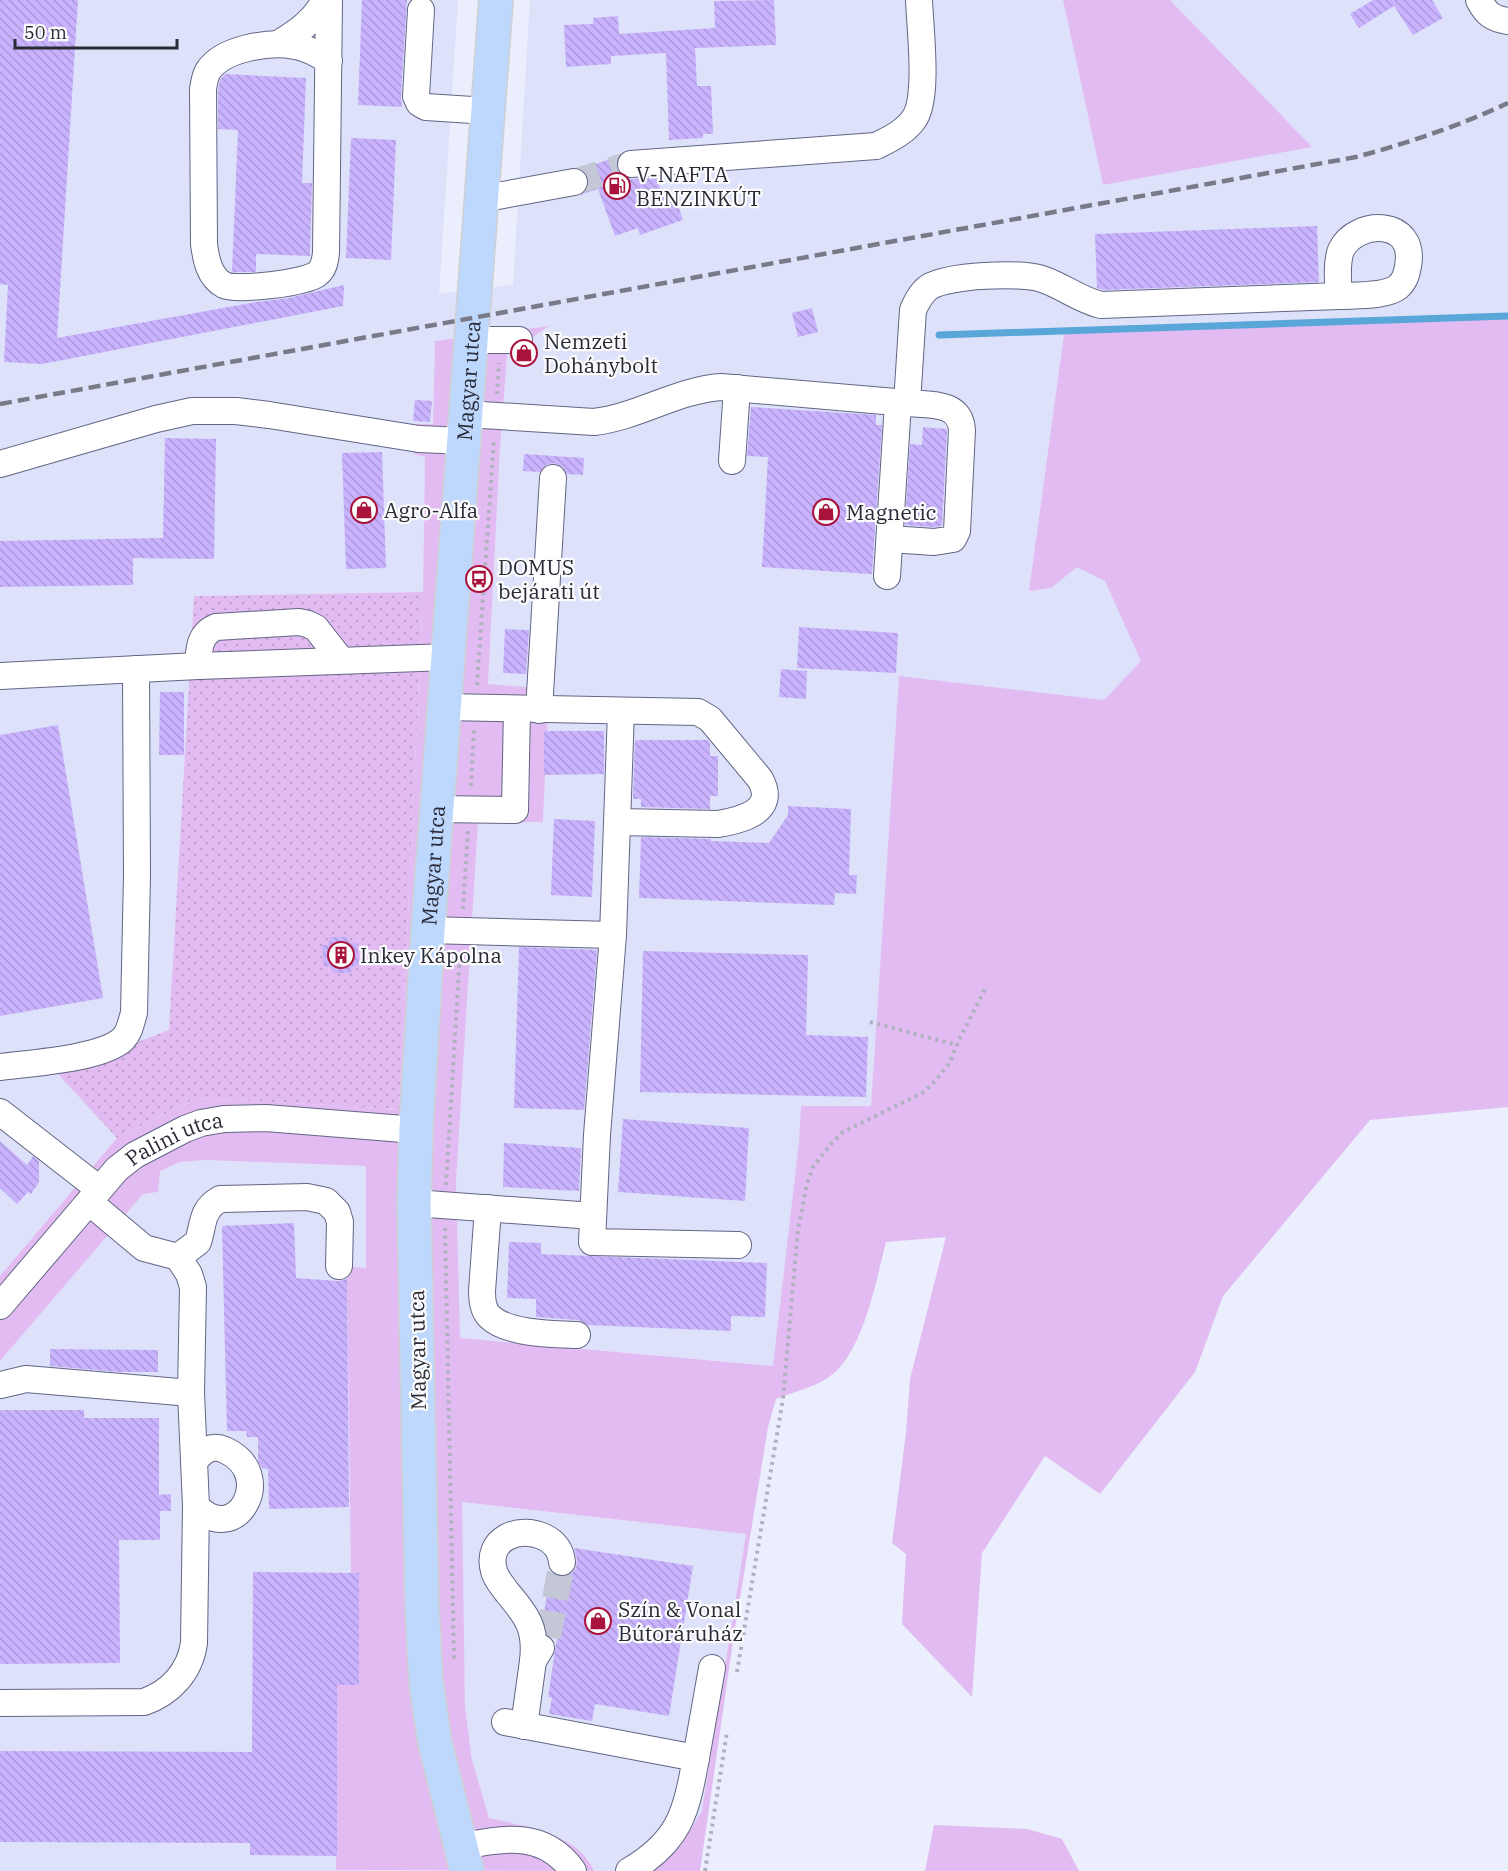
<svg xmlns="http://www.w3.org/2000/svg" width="1508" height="1871" font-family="'IBM Plex Serif',serif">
<defs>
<pattern id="park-dots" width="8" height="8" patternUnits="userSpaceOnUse" patternTransform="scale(1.5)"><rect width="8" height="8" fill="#e2bbf2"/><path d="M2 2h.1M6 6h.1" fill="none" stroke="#c2a1d0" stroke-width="1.8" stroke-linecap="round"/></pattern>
<pattern id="building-back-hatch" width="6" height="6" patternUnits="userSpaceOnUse" patternTransform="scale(1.5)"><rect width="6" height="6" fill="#c9b3fe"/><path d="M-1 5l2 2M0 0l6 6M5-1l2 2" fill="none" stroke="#ad9ada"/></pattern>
</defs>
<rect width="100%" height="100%" fill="#ebeefc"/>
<g fill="#dde1fa">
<polygon points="0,0 458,0 439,294 513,285 530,0 1063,0 1103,185 1311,147 1170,0 1508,0 1508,313 1064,334 1029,591 1051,588 1077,566 1105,581 1142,661 1104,700 899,677 871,1107 801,1107 799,1142 774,1366 459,1338 456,1182 478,821 543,822 549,689 488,685 500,448 507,355 547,328 435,341 433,425 414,454 425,457 423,592 194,596 169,1030 57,1073 117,1138 0,1276"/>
<polygon points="206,1160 366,1166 366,1268 351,1573 359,1573 359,1685 338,1685 336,1869 378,1871 0,1871 0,1361 143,1194 158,1192 160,1171 180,1162"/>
<polygon points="461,1502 746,1534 702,1812 682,1844 652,1871 594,1871 589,1859 541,1830 489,1818 472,1760 465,1707"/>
</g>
<g fill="#e2bbf2">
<polygon points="1063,0 1170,0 1312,147 1103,185"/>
<path d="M1508,313v794l-138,13 -147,176 -28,76 -95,122 -55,-38 -63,97 -10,144 -70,-73 4,-70 -14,-11 14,-110 4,-54 36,-142 -60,5c-10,39 -23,112 -57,135 -12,9 -38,16 -53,22l-8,28 -35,214 -33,230h-48l30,-27 20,-33 44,-277 -284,-32 3,205 7,53 17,58c34,8 91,16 105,53l-258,-1 1,-185h22v-112h-8l-4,-294 1,-12 18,1v-102l-160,-6 -26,2 -20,9 -2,21 -15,2 -143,167v-85l117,-138 80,-40 202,11 24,-517 2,-135 -11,-3 2,-30h17l2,-83 114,-15 -42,29 -7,93 -12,236 61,5 -6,133h-65l-22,360 4,156 313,28 26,-224 2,-36h70l28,-430 205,24 37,-39 -36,-80 -28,-14 -26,21 -22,3 35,-257z"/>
<polygon points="934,1825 1027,1829 1062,1839 1079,1871 925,1871"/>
</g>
<polygon fill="url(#park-dots)" points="423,592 399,1109 197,1098 117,1138 57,1073 169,1030 194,596"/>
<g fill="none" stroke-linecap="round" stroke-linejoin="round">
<polyline stroke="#59a6d8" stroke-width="7" points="939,335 1508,316"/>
</g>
<g fill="url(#building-back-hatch)">
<polygon points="0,0 78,0 57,338 256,302 289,298 344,285 343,306 42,364 4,362 8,285 0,284"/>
<polygon points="362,0 407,0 401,95 402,107 358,105"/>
<polygon points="774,0 776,45 695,48 697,86 711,86 713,134 703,134 703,138 669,140 666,53 611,56 611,64 566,67 564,25 593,24 593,18 618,16 619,34 715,28 714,1"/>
<polygon points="1373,0 1432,0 1443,18 1413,35 1394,6 1359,28 1350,14"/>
<polygon points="225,74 306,78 302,183 312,183 310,256 256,254 256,272 232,272 238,130 218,129 218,90 220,80"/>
<polygon points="351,138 396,140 391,260 346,258"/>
<polygon points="619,156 616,165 619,173 625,178 632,179 656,177 665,201 675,197 683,220 640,235 638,228 615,236 598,189 580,195 588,188 589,180 586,173 581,169"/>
<polygon points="1317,226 1319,282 1103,290 1097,288 1095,234"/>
<polygon points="812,308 818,332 798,337 792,313"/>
<polygon points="415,400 432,401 430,422 413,421"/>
<polygon points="751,407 876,415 876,425 882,425 872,574 762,567 768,457 747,456"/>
<polygon points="923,427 946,429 947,431 942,526 933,527 905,525 910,444 922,445"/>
<polygon points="165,438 216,439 214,559 133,558 133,585 0,587 0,541 163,538"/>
<polygon points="382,452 386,568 346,569 342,453"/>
<polygon points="524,454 584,458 583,475 567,474 562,466 553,463 546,465 540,472 523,471"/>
<polygon points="799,627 898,633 896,673 797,668"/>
<polygon points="505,629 529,630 526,674 503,673"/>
<polygon points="781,669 807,671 806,699 779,697"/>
<polygon points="160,692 184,692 184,755 159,755"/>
<polygon points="58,725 103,998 0,1016 0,735"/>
<polygon points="544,731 604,731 604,774 544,775"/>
<polygon points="635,740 708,740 710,743 710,756 718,756 718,796 710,796 710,809 641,807 641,799 633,799"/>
<polygon points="788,806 851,809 849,875 857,875 856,894 835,893 834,905 639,898 641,837 711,839 711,841 769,843 788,815"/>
<polygon points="554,819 595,821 592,897 551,895"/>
<polygon points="331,937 346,937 350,943 357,943 359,965 354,965 350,973 335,973 329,966 324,967 322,945 328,945"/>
<polygon points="519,947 597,950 584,1110 514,1108"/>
<polygon points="643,951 808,955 806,1035 868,1037 866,1097 640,1092"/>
<polygon points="623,1119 749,1128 745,1201 618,1192"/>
<polygon points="0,1141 27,1165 33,1156 39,1161 39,1182 31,1194 28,1192 17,1204 0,1188"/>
<polygon points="504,1143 581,1148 579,1191 503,1187"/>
<polygon points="294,1223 296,1278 338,1281 347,1279 349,1507 269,1509 268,1469 262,1468 258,1462 258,1437 247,1437 246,1431 227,1431 222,1226"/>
<polygon points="509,1242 541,1243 541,1254 767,1263 765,1317 731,1316 731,1331 588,1325 578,1320 536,1317 536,1299 507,1298"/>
<polygon points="50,1349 158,1350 158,1372 118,1372 50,1366"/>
<polygon points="0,1410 84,1410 84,1418 159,1418 159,1495 171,1494 171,1511 160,1511 160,1540 119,1540 120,1663 0,1664"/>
<polygon points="574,1548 693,1566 669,1716 595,1704 592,1721 549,1714 552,1698 548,1697 557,1638 548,1635 543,1618 551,1572 556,1576 564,1577 572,1573 576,1568 577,1560"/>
<polygon points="253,1572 359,1573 359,1685 337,1685 337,1856 250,1855 250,1843 0,1842 0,1751 252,1752"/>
</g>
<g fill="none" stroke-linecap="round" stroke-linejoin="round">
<g stroke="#c4c7d5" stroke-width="26" stroke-dasharray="26 13" stroke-linecap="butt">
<polyline points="574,182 631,164"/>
<polyline points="548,1637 562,1562"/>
</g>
<defs>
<g id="minor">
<path d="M1479,0c7,14 14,19 29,21"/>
<polyline points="421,10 416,96 419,103 426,107 488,111"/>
<path d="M278,44c20,-12 36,-23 47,-44"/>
<path d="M329,61c-11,-7 -21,-13 -34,-15 -25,-5 -72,2 -87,25 -3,5 -4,12 -5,18l1,155c2,15 5,33 20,41 13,6 81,-2 93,-11 7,-5 8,-13 9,-21l3,-253"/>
<path d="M631,164l245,-18c14,-7 29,-14 38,-27 15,-21 6,-91 5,-119"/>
<polyline points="481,199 574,182"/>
<polyline points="471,340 519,340"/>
<path d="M466,414l128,8c44,-5 83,-32 127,-35l186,16"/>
<polyline points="732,461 737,388"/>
<polyline points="0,464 156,419 192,411 236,411 269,415 419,439 464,441"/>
<path d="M890,539l44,3 19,-3 4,-8 5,-101c-2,-29 -33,-25 -55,-27l6,-93c4,-9 8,-17 16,-23 19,-12 92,-15 113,-8 21,7 38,21 59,26l238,-9c16,-1 46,1 59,-9 6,-5 9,-13 10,-21 9,-48 -52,-47 -67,-16 -5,13 -3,33 -2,46"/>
<polyline points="887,576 898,403"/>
<path d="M198,666c1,-17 1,-32 18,-39l83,-5 9,2 8,4 25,32"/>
<polyline points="0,676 198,666 448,657"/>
<path d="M444,707l254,5 12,7 50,60c18,32 -18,41 -42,45l-100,-2"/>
<polyline points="539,710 553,478"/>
<polyline points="621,711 613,935 597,1135 592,1242 738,1245"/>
<polyline points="437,809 515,810 517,709"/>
<polyline points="428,930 613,935"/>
<path d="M0,1067c30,-4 102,-8 123,-28 7,-7 8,-17 11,-26l3,-137 -1,-207"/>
<polyline points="0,1112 99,1189"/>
<polyline points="414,1203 593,1216"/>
<path d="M488,1208l-6,83c0,9 1,20 8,26 18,17 63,17 87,18"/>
<path d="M178,1257l20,-15c6,-19 3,-32 22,-43l87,-2 19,4 11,11 3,10 -1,44"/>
<path id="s1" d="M0,1306l117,-137 18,-14 50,-26 16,-6 23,-4 42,-1 150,12"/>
<polyline points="0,1385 26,1379 191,1393"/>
<path d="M194,1461c9,-10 17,-17 31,-11 53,24 11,99 -29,56"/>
<path d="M533,1661c4,-34 -7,-46 -27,-70 -4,-6 -10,-12 -12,-20 -9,-32 25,-46 50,-34 11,5 17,14 18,25"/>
<path d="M0,1703l144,-1c26,-9 46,-30 50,-59l2,-137 -5,-113 2,-106 -4,-13 -11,-17 -34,-9 -55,-46"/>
<path d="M505,1722l191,36c-10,55 -16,83 -67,113"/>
<polyline points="524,1726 533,1661 541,1648"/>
<polyline points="696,1758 712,1668"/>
<path d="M460,1847c44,-9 84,-17 113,24"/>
</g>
<g id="major">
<path id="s2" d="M467,1871l-32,-128 -9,-61 -4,-74 -8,-405 2,-73 12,-200 68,-930"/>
</g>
</defs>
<use href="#minor" stroke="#626684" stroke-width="28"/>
<use href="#major" stroke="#d0d0d3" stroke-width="36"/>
<g stroke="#aeb1bf" stroke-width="4" stroke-dasharray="3 4.5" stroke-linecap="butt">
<polyline points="497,394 499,363"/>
<polyline points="477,685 494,438"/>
<polyline points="471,786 474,728"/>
<polyline points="463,909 468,830"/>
<polyline points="870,1022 957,1045"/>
<polyline points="446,1185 460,953"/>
<polyline points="445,1228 454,1659"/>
<polyline points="737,1672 783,1399 798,1229 807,1184 813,1167 831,1144 843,1132 924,1092 936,1080 949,1064 959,1040 985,989"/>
<polyline points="705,1871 727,1732"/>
</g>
<use href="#minor" stroke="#fff" stroke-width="26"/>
<use href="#major" stroke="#bdd7fd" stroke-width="33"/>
<path stroke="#787a88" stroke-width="4.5" stroke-dasharray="12 6" stroke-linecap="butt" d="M0,404l1356,-247c52,-14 103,-31 152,-54"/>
</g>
<defs>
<symbol id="fuel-ring" viewBox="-11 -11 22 22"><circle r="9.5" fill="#fcfcfc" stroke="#a9123a" stroke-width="1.5"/><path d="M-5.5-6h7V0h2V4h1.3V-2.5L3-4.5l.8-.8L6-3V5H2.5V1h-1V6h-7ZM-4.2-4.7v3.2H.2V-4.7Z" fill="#a9123a"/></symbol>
<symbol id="shop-ring" viewBox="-11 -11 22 22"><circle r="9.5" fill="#fcfcfc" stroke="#a9123a" stroke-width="1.5"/><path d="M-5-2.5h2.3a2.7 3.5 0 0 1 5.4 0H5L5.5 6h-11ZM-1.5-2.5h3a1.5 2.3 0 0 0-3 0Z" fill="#a9123a"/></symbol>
<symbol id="bus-ring" viewBox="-11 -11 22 22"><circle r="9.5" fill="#fcfcfc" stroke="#a9123a" stroke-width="1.5"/><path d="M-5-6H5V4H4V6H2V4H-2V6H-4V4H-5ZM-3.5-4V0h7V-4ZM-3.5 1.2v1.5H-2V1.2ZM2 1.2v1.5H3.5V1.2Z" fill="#a9123a"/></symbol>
<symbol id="building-ring" viewBox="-11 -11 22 22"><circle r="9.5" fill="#fcfcfc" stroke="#a9123a" stroke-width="1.5"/><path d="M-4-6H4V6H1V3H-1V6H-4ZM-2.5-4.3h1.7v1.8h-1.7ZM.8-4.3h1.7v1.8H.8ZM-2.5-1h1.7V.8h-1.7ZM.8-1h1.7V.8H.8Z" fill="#a9123a"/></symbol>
</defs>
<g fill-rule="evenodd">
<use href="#fuel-ring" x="602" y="171" width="30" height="30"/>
<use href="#shop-ring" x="509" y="338" width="30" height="30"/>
<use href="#shop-ring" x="349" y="495" width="30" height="30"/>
<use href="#shop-ring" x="811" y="497" width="30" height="30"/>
<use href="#bus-ring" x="464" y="564" width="30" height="30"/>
<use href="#building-ring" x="326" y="940" width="30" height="30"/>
<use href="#shop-ring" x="583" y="1606" width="30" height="30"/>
</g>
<g text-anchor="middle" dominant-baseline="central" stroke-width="4.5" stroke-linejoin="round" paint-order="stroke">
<g font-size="21" fill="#292b38" stroke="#fcfcfc" text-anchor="start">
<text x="636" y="174">V-NAFTA<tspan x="636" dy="24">BENZINKÚT</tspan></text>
<text x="544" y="341">Nemzeti<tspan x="544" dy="24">Dohánybolt</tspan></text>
<text x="384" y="510">Agro-Alfa</text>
<text x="846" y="512">Magnetic</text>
<text x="498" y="567">DOMUS<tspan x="498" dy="24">bejárati út</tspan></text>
<text x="360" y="955">Inkey Kápolna</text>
<text x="618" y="1609">Szín &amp; Vonal<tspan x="618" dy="24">Bútoráruház</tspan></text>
</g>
<g font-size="21" fill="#292b38" stroke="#fcfcfc">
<text stroke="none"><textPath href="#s2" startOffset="1497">Magyar utca</textPath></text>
<text stroke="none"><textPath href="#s2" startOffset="1011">Magyar utca</textPath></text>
<text stroke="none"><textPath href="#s1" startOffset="246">Palini utca</textPath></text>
<text transform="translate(417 1350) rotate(-91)">Magyar utca</text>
</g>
</g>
<path d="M15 39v9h162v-9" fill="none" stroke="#292b38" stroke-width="3"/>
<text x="24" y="39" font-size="18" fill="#292b38" stroke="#fcfcfc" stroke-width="4.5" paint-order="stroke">50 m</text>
</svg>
